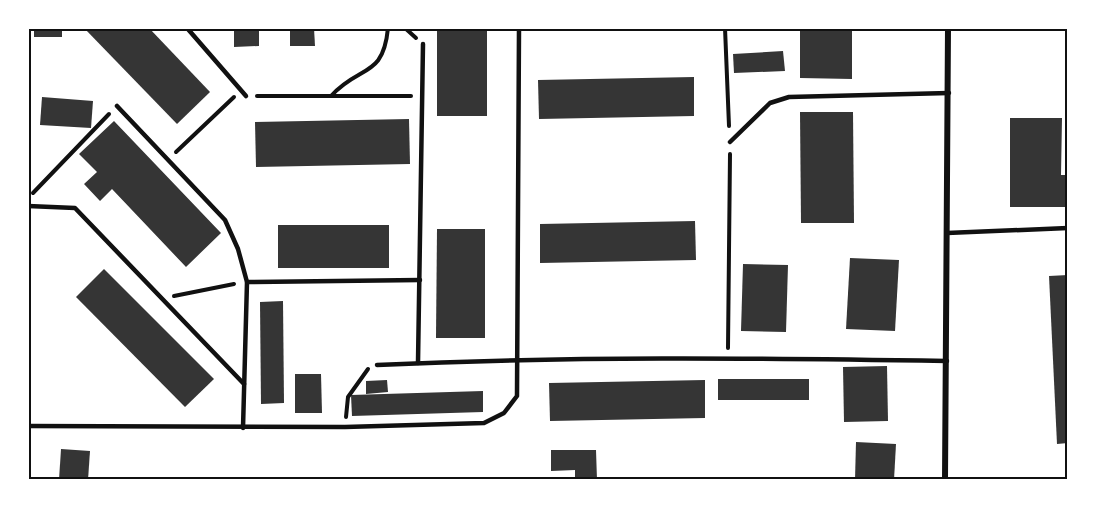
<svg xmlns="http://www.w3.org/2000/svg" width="1096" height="508" font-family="Barlow,sans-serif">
<rect width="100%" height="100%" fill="#fff"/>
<g fill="#353535">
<rect x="34" y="28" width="28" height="9"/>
<polygon points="84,28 149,28 210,92 177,124"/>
<polygon points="234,28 259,28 259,46 234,47"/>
<polygon points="290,28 314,28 315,46 290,46"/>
<rect x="437" y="28" width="50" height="88"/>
<polygon points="800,28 852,28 852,79 800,78"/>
<polygon points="783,51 785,71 734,73 733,54"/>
<polygon points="694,77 694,116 539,119 538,80"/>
<polygon points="42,97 93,101 91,128 40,125"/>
<polygon points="800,112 853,112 854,223 801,223"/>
<polygon points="1010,118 1062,118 1061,175 1068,175 1068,207 1010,207"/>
<polygon points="409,119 410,164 256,167 255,122"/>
<polygon points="114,121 221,233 186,267 112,189 100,201 84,184 97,172 79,154"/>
<polygon points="695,221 696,260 540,263 540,224"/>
<rect x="278" y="225" width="111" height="43"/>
<polygon points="437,229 485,229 485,338 436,338"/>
<polygon points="850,258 899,260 895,331 846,329"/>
<polygon points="743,264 788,265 786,332 741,331"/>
<polygon points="104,269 214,379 185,407 76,297"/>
<polygon points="1068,275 1068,443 1057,444 1049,276"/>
<polygon points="283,301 284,403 261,404 260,302"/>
<polygon points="887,366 888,421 844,422 843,367"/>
<polygon points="295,374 321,374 322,413 295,413"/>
<rect x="718" y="379" width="91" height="21"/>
<polygon points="387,380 388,392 366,394 366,381"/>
<polygon points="705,380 705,418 550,421 549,383"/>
<polygon points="483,391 483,412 352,416 351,395"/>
<polygon points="856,442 896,444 894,480 855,480"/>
<polygon points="61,449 90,451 88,480 59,480"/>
<polygon points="551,450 596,450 597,480 575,480 575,470 551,471"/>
</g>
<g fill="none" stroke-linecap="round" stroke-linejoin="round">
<g stroke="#111" stroke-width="4">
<polyline points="405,28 416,38"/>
<polyline points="725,28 729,126"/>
<polyline points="257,96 411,96"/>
<path d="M331,96c29,-32 52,-17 57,-68"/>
<polyline points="176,152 234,97"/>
<polyline points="33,193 109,114"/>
<polyline points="174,296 234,284"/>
<polyline points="728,348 730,154"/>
<polyline points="346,417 348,397 368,369"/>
</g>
<g stroke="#111" stroke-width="4.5">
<polyline points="187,28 246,96"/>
<polyline points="117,106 225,220 238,249 247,282 243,428"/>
<polyline points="730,142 770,103 789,97 949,93"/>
<polyline points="28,206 75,208 244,384"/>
<polyline points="947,233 1068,228"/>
<polyline points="247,282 420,280"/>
<polyline points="418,363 423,44"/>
<path d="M377,365c190,-9 380,-7 570,-4"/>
<polyline points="28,426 345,427 484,423 504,413 517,396 519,28"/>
</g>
<polyline stroke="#111" stroke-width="6" points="945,480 948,28"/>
</g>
<rect width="1096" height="508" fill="none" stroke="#ffffff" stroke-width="60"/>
<rect x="30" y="30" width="1036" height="448" fill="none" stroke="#111" stroke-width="2"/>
</svg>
